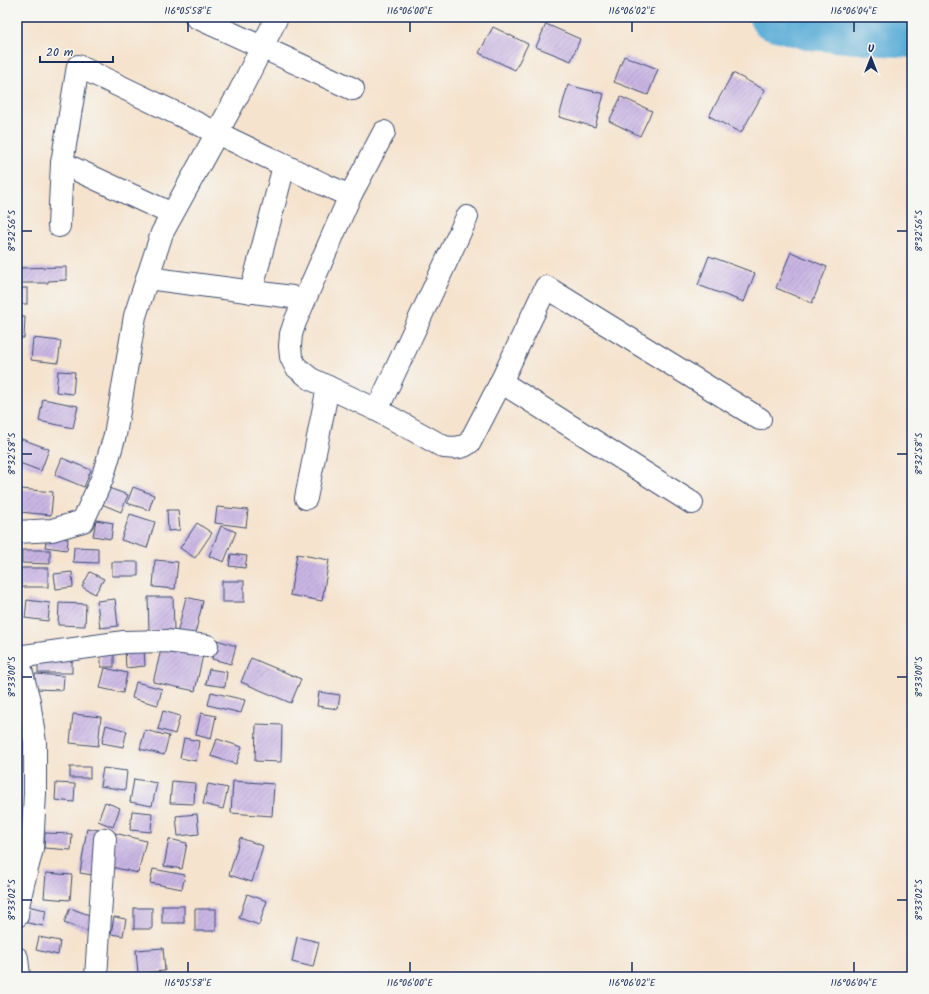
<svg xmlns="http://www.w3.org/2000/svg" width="929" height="994" font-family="Kalam,sans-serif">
<defs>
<pattern id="building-hatch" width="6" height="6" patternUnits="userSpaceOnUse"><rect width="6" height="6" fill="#cab6e4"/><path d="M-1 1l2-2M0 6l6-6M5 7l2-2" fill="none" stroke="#a394bc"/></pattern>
</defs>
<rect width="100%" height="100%" fill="#f6f6f2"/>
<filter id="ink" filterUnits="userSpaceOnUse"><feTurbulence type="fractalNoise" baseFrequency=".025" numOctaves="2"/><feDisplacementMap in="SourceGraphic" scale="8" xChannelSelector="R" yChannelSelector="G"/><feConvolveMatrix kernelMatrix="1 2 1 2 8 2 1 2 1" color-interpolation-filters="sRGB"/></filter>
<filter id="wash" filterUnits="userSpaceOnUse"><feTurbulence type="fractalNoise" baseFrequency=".012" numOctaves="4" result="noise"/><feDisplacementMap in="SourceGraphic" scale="16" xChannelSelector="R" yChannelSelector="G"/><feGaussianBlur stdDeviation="0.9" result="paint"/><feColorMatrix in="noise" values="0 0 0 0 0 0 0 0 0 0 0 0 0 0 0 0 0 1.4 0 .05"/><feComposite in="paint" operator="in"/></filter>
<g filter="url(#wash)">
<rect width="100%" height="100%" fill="#f5e3cd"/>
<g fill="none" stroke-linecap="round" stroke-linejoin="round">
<polyline stroke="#5cadd7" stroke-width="44" points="771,17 809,28 912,36"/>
</g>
<g id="blocks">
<g fill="url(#building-hatch)">
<polygon points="546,24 580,39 571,61 536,47"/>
<polygon points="493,27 528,44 515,70 479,53"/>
<polygon points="624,56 658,69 648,95 614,82"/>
<polygon points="733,73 765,90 741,133 709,116"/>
<polygon points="568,85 604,94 595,127 559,117"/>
<polygon points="621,97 652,111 640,136 609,121"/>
<polygon points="791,252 827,267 812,303 776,288"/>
<polygon points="709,256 755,273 744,302 698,285"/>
<polygon points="66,267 66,280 48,281 48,283 17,283 17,268"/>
<rect x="17" y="288" width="10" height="16"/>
<polygon points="17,317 25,317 24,338 17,338"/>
<polygon points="33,338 61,341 58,363 31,360"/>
<polygon points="58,371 75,372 73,394 56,392"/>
<polygon points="43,399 78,406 73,428 39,421"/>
<polygon points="19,438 49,449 41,471 17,462 17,444"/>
<polygon points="62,458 91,470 84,487 55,475"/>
<polygon points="106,487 128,495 121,512 99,503"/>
<polygon points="133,487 154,495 149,510 127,503"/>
<polygon points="21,489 53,492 51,515 19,512"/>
<polygon points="217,507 248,510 246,527 215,523"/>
<polygon points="167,510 178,510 180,530 168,531"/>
<polygon points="130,514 155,522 147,548 121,540"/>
<polygon points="96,520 113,523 111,539 93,536"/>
<polygon points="197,523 212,533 195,558 180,548"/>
<polygon points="221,526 236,532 224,562 209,556"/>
<polygon points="47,536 68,539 67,550 45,547"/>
<polygon points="74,547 98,548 98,563 73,562"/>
<polygon points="22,550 50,550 50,564 22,563"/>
<polygon points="231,554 247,556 245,568 229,566"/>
<polygon points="297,554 329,560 322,601 290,595"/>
<polygon points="155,560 178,562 175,589 153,587"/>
<rect x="112" y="562" width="26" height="14"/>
<rect x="21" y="568" width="27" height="19"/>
<polygon points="72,572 73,587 56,589 54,574"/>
<polygon points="90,572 104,579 95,594 82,587"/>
<rect x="222" y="581" width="22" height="21"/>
<polygon points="148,597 173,597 174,630 149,631"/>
<polygon points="186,597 203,601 194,638 177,634"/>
<polygon points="115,599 118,626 100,628 97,601"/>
<polygon points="27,600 50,603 48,621 25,618"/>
<polygon points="59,603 86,604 85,626 58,625"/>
<polygon points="217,640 236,646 231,664 212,659"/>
<rect x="101" y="646" width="13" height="21"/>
<polygon points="162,646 203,655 195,691 153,682"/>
<polygon points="144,648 145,666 126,668 125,649"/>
<rect x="38" y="654" width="34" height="19"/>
<polygon points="251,658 301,679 291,703 241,682"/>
<polygon points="105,668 127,673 123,693 100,688"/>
<polygon points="209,669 227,672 225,687 206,684"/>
<polygon points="35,674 64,676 63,690 35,689"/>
<polygon points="136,682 162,689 158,705 132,698"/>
<polygon points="211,692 245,700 241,713 208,705"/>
<polygon points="319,692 340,695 338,709 317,706"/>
<polygon points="163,711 180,716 175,734 158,729"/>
<polygon points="201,713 216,716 211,739 196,735"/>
<polygon points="73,714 101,717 98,746 70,743"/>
<polygon points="256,724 282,725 281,762 255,761"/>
<polygon points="106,725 127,731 123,747 102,743"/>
<polygon points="145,730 169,736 164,755 140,749"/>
<polygon points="184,738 199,741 196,761 180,758"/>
<polygon points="217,739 242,747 236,764 211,756"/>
<rect x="70" y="767" width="20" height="11"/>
<polygon points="103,768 127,771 125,790 100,786"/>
<polygon points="134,779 157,783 152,806 130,802"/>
<polygon points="172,781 195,783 194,804 170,803"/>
<polygon points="233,781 274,784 272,816 231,813"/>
<polygon points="56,783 75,784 74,802 55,800"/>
<polygon points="208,784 228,788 223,809 203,804"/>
<polygon points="105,802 120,808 113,827 98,821"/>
<polygon points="132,811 152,813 151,832 130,830"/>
<polygon points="197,814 199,834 178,836 176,816"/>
<polygon points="87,828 105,831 98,876 80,873"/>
<polygon points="45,833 72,834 71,850 44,848"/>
<polygon points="115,833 146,841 138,873 107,866"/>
<polygon points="17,834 22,835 19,850 17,849"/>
<polygon points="240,838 263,846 252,882 229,875"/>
<polygon points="169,839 187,843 182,869 164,866"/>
<polygon points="153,869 185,875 182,889 150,883"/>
<polygon points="46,873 72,875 70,900 44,898"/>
<polygon points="247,894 267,901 259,925 239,918"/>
<polygon points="27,906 46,910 43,926 23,922"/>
<rect x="162" y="906" width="22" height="17"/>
<polygon points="70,908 92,916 87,931 64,923"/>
<rect x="134" y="908" width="18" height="21"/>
<rect x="195" y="909" width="21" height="22"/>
<polygon points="114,917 126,919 123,936 111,934"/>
<polygon points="39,937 60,941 58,955 36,950"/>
<polygon points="297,937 319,942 313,967 292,962"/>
<polygon points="163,948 165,971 138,973 136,950"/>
</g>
</g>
</g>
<g filter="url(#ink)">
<use href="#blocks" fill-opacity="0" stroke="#3c4a6f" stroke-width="1"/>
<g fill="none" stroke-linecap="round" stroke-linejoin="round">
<defs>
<g id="minor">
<polyline points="196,17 353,89"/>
<path d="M384,132l-34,64 -55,126 -4,12 -1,12 1,11 5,10 15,12 66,31 67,37c10,1 18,2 26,-5l31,-60 45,-95 214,132"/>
<polyline points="62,163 172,214"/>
<polyline points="59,226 62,163 78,66 323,184 350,196"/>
<polyline points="147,278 292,297 303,301"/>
<polyline points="251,292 284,166"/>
<polyline points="501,382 692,503"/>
<polyline points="377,410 467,217"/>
<polyline points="306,498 328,387"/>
<polyline points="17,532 52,530 83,521 102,479 115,435 135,316 162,233 240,91 277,17"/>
<polyline points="17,654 29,701 35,743 35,793 32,849 23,884 18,906 17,916"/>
<polyline points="17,657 124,642 166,641 207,646"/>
<polyline points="17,958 19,977"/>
<polyline points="96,977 105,839"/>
</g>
</defs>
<use href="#minor" stroke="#3c4a6f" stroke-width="24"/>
<use href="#minor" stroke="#fff" stroke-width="22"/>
</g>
</g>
<path fill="none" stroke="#1b2f5e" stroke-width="1.5" d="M188,22v10M410,22v10M632,22v10M854,22v10M22,231h10M897,231h10M22,454h10M897,454h10M22,677h10M897,677h10M22,900h10M897,900h10M188,962v10M410,962v10M632,962v10M854,962v10"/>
<rect width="929" height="994" fill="none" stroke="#f6f6f2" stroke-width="44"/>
<g transform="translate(871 58)" stroke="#f6f6f2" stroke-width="3" paint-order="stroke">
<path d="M0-3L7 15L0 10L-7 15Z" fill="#1b2f5e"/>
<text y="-6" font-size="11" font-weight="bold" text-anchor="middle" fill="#1b2f5e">U</text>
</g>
<path d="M40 56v6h73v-6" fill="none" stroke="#1b2f5e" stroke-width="2"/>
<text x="46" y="56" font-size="12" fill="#1b2f5e" stroke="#f6f6f2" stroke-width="3" paint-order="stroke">20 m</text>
<rect x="22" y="22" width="885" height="950" fill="none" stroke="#1b2f5e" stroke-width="1.5"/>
<g font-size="10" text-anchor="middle" fill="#1b2f5e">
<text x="188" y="14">116°05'58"E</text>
<text x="410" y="14">116°06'00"E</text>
<text x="632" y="14">116°06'02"E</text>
<text x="854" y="14">116°06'04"E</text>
<text transform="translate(11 231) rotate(-90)" y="4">8°32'56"S</text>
<text transform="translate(918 231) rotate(-90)" y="4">8°32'56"S</text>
<text transform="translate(11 454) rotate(-90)" y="4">8°32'58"S</text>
<text transform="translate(918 454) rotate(-90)" y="4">8°32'58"S</text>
<text transform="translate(11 677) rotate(-90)" y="4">8°33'00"S</text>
<text transform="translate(918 677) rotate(-90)" y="4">8°33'00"S</text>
<text transform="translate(11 900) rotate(-90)" y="4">8°33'02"S</text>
<text transform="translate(918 900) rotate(-90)" y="4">8°33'02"S</text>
<text x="188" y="986">116°05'58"E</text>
<text x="410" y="986">116°06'00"E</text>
<text x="632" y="986">116°06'02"E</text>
<text x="854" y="986">116°06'04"E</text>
</g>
</svg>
